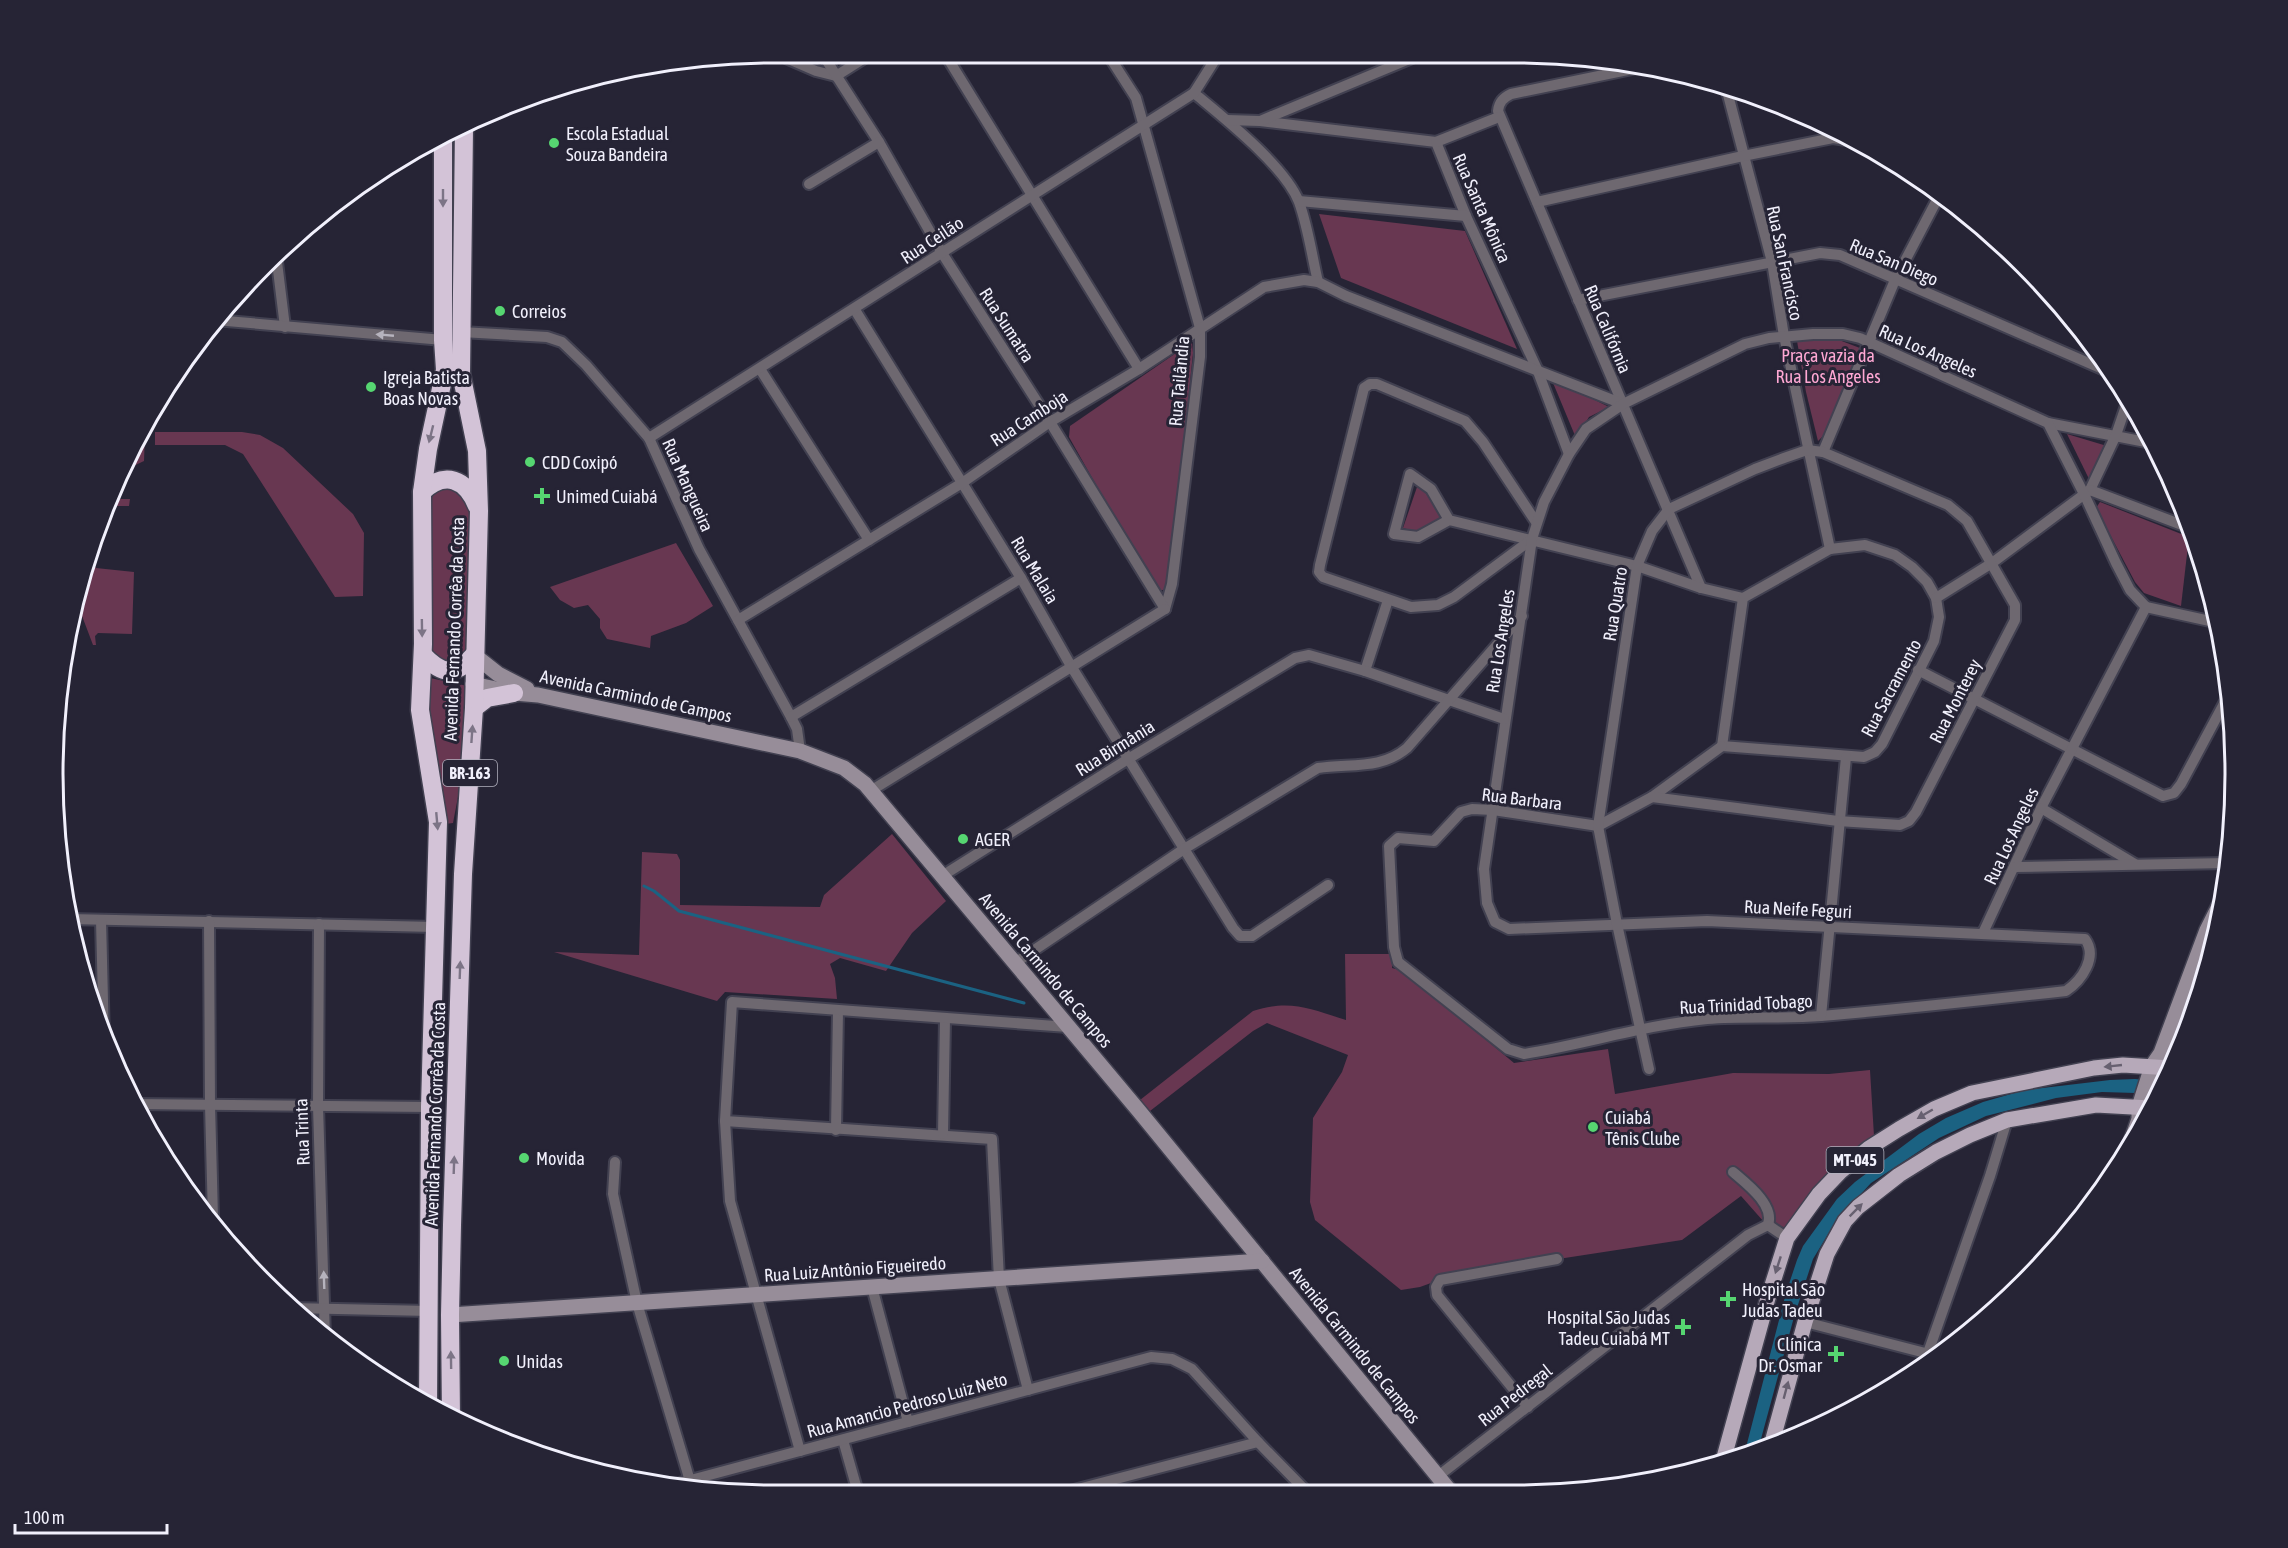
<svg xmlns="http://www.w3.org/2000/svg" width="2288" height="1548" font-family="'Asap Condensed',sans-serif">
<rect width="100%" height="100%" fill="#262435"/>
<g fill="#683751">
<polygon points="1319,214 1465,231 1517,349 1341,278"/>
<polygon points="1814,338 1834,338 1865,350 1829,430 1818,441 1806,392 1797,341"/>
<polygon points="1192,342 1193,353 1169,589 1156,591 1069,437 1070,426"/>
<polygon points="1551,378 1609,407 1589,417 1576,438"/>
<polygon points="155,432 242,432 260,435 283,448 353,514 364,533 363,596 335,597 243,454 225,445 155,445"/>
<polygon points="145,433 144,461 123,471"/>
<polygon points="2067,434 2107,446 2090,481"/>
<polygon points="439,484 469,496 470,652 447,667 433,652 432,589 427,497"/>
<polygon points="1417,487 1427,493 1442,519 1421,533 1403,528"/>
<polygon points="107,499 130,499 129,506 105,506"/>
<polygon points="2100,502 2189,537 2181,606 2144,593 2135,582 2096,508"/>
<polygon points="94,541 93,564 96,568 134,572 132,634 98,633 95,636 96,645 93,645 76,600"/>
<polygon points="676,543 713,606 686,623 651,636 650,648 607,639 600,628 600,619 588,605 574,608 560,600 550,587"/>
<polygon points="430,678 472,687 465,760 453,823 445,824 430,726"/>
<polygon points="892,834 946,901 912,933 886,971 840,958 830,964 835,978 837,999 725,992 717,1001 554,952 639,955 642,852 677,854 680,860 680,905 820,907 824,895"/>
<path d="M1345,954h48l-1,14 11,3 111,92 94,-14 7,45 118,-21 96,1 41,-4 4,66 -38,34 -42,44 -3,15 -27,-7 -23,-26 -59,44 -229,35 -33,12 -19,3 -86,-70 -5,-18 3,-84 29,-46 6,-17 -81,-32 -14,8 -103,80 -10,-11 113,-89c38,-12 57,-2 93,9z"/>
</g>
<polygon fill="#1b6282" points="2135,1079 2164,1082 2136,1093 2102,1092 2056,1098 1986,1116 1939,1138 1871,1183 1836,1221 1813,1259 1794,1317 1758,1450 1744,1455 1786,1293 1797,1260 1803,1246 1837,1199 1855,1182 1919,1134 1946,1118 1983,1102 2025,1090 2110,1080"/>
<g fill="none" stroke-linecap="round" stroke-linejoin="round">
<polyline stroke="#1b6282" stroke-width="3" points="644,886 654,891 679,911 1024,1003"/>
<defs>
<g id="street">
<polyline points="1109,56 1136,98 1200,328 1200,357 1172,584 1165,609"/>
<polyline points="947,57 1139,369"/>
<polyline points="786,58 816,71 836,76 866,57"/>
<polyline points="825,58 879,142 942,253 1050,422 1165,609"/>
<path d="M1647,66l-136,28c-8,4 -12,8 -13,17l203,477"/>
<polyline points="1727,91 1772,262 1784,336 1830,549"/>
<path d="M1194,93c30,25 91,73 105,109 9,25 13,54 19,80"/>
<polyline points="1227,120 1260,121 1436,142 1466,216 1537,369 1569,454"/>
<polyline points="1260,121 1424,53"/>
<polyline points="1436,142 1499,117"/>
<polyline points="809,184 879,142"/>
<polyline points="1299,201 1466,216"/>
<polyline points="1537,202 1743,156 1833,138 1853,141 1879,153"/>
<polyline points="276,254 285,327"/>
<polyline points="1578,300 1820,253 1840,255 2114,374"/>
<polyline points="855,310 1021,578 1071,666 1233,928 1240,936 1252,936 1328,885"/>
<polyline points="215,320 443,340"/>
<polyline points="461,332 547,337 562,342 586,365 649,438 699,549 791,717 797,729 800,751"/>
<polyline points="760,369 869,540"/>
<polyline points="2048,423 2151,443"/>
<polyline points="649,438 1194,93 1218,55"/>
<polyline points="1823,452 1895,280 1940,194"/>
<polyline points="2090,490 2116,435 2128,400"/>
<polyline points="1449,520 1431,489 1410,474 1394,534 1418,537 1449,520 1637,566 1701,588 1743,598"/>
<polyline points="1532,539 1454,597 1438,605 1411,607 1323,577 1319,572 1320,565 1364,388 1370,384 1377,384 1465,421 1483,442 1536,522"/>
<polygon points="1865,545 1895,555 1912,567 1927,582 1936,598 1939,617 1934,641 1882,744 1875,752 1864,757 1722,746 1743,598 1830,549"/>
<polyline points="1936,598 1992,563 2090,490 2190,528"/>
<polyline points="2146,607 2219,623"/>
<polyline points="738,620 962,483 1050,422 1139,369 1264,287 1304,280 1318,282 1346,296 1623,404"/>
<polyline points="1918,670 2163,796 2174,793 2181,784 2228,696"/>
<polyline points="1365,671 1388,600"/>
<polyline points="791,717 1021,578"/>
<path d="M1722,746l-70,51 -54,29 -105,-16 -21,-1 -11,3 -27,29 -36,-3 -9,8 5,101 4,15 110,87 16,5c61,-10 121,-29 183,-35 38,-3 76,0 114,-3 82,-7 164,-16 245,-25 16,-11 32,-34 19,-52l-378,-18 -198,8 -14,-7 -8,-19 -3,-34 48,-330 12,-37 25,-48 17,-25 37,-25 122,-60 24,-6 44,-4h30l17,4 188,85 37,73 31,67 14,27 16,17 -105,201 -58,125"/>
<polyline points="872,790 1165,609"/>
<polyline points="2041,808 2135,864"/>
<polyline points="2015,867 2227,863"/>
<polyline points="942,876 1128,759 1295,658 1309,655 1365,671 1504,719"/>
<polyline points="68,919 436,927"/>
<polyline points="101,920 104,1041"/>
<polyline points="209,921 210,1105 213,1218"/>
<polyline points="319,924 318,1106 325,1338"/>
<path d="M1015,963l169,-114 134,-81c32,-5 63,2 89,-20l115,-132"/>
<polyline points="1821,1016 1846,757"/>
<polyline points="1649,1069 1617,924 1598,826 1637,566 1652,531 1669,509 1755,469 1784,458 1807,450 1823,452 1948,505 1967,521 2015,605 2015,620 1916,812 1909,821 1900,825 1838,821 1652,797"/>
<polyline points="134,1104 430,1107"/>
<polyline points="725,1121 992,1139 999,1279 1028,1390"/>
<polyline points="836,1130 838,1011"/>
<polyline points="943,1134 945,1019"/>
<polyline points="615,1162 613,1194 637,1303 690,1481"/>
<path d="M1733,1172c14,12 42,33 35,53"/>
<polyline points="872,1287 908,1422"/>
<polyline points="291,1308 430,1311"/>
<polyline points="1805,1322 1937,1356"/>
<polyline points="1923,1367 1990,1176 2007,1120"/>
<polyline points="1528,1407 1437,1295 1436,1287 1440,1280 1557,1259"/>
<polyline points="843,1440 859,1496"/>
<polyline points="800,1451 730,1201 725,1121 732,1002 1068,1027"/>
<polyline points="1437,1477 1748,1235 1768,1225 1787,1238"/>
<polyline points="672,1485 1151,1357 1172,1359 1192,1369 1258,1442 1311,1496"/>
<polyline points="1051,1496 1258,1442"/>
</g>
<g id="secondary">
<polyline points="474,655 498,674 527,689"/>
<polyline points="473,684 514,693 538,695 800,751 844,768 865,784 1139,1111 1454,1496"/>
<polyline points="2155,1098 2164,1067 2160,1056"/>
<polyline points="2131,1142 2139,1119 2139,1107 2152,1066 2161,1053 2207,930 2223,898"/>
<polyline points="450,1315 1262,1261"/>
</g>
<g id="primary">
<polyline points="1771,1446 1805,1322 1827,1254 1845,1221 1858,1207 1899,1175 1936,1152 1970,1135 2007,1120 2096,1105 2150,1108"/>
<polyline points="1723,1461 1768,1298 1787,1238 1819,1194 1840,1172 1869,1148 1899,1129 1934,1109 1972,1093 2094,1068 2123,1065 2171,1068"/>
</g>
<g id="highway">
<path d="M422,492c23,-22 44,-13 55,14"/>
<path d="M423,655c19,20 32,22 51,0"/>
<polyline points="474,708 487,698 514,693"/>
<polyline points="428,1405 430,1107 438,822 420,710 423,644 422,492 428,449 445,370 443,340 443,140"/>
<polyline points="451,1419 450,1315 452,1225 463,874 474,708 479,511 477,451 461,373 464,129"/>
</g>
</defs>
<use href="#street" stroke="#424151" stroke-width="14"/>
<use href="#secondary" stroke="#424151" stroke-width="18"/>
<use href="#primary" stroke="#424151" stroke-width="18"/>
<use href="#highway" stroke="#424151" stroke-width="21"/>
<use href="#street" stroke="#6e6870" stroke-width="10"/>
<use href="#secondary" stroke="#978d99" stroke-width="15"/>
<use href="#primary" stroke="#b6a9b9" stroke-width="15"/>
<use href="#highway" stroke="#d3c3d7" stroke-width="18"/>
</g>
<defs><path id="oneway-solid" d="M-6-.8H1V-3.2L6.5 0L1 3.2V.8H-6Z" transform="scale(1.5)"/></defs>
<g fill="#7c7486">
<use href="#oneway-solid" transform="translate(443 198) rotate(90)"/>
<use href="#oneway-solid" transform="translate(431 434) rotate(104)"/>
<use href="#oneway-solid" transform="translate(422 628) rotate(89)"/>
<use href="#oneway-solid" transform="translate(472 734) rotate(-86)"/>
<use href="#oneway-solid" transform="translate(437 821) rotate(85)"/>
<use href="#oneway-solid" transform="translate(460 970) rotate(-88)"/>
<use href="#oneway-solid" transform="translate(454 1165) rotate(-88)"/>
<use href="#oneway-solid" transform="translate(451 1360) rotate(-91)"/>
</g>
<g fill="#b6b3bd">
<use href="#oneway-solid" transform="translate(385 335) rotate(-175)"/>
<use href="#oneway-solid" transform="translate(324 1280) rotate(-92)"/>
</g>
<g fill="#676070">
<use href="#oneway-solid" transform="translate(2113 1066) rotate(174)"/>
<use href="#oneway-solid" transform="translate(1925 1114) rotate(150)"/>
<use href="#oneway-solid" transform="translate(1856 1210) rotate(-45)"/>
<use href="#oneway-solid" transform="translate(1778 1265) rotate(108)"/>
<use href="#oneway-solid" transform="translate(1786 1390) rotate(-75)"/>
</g>
<g fill="#56d671" stroke="#262435" stroke-width="2">
<circle cx="554" cy="143" r="6"/>
<circle cx="500" cy="311" r="6"/>
<circle cx="371" cy="387" r="6"/>
<circle cx="530" cy="462" r="6"/>
<path d="M539 487h6v6h6v6h-6v6h-6v-6h-6v-6h6z"/>
<circle cx="963" cy="839" r="6"/>
<circle cx="1593" cy="1127" r="6"/>
<circle cx="524" cy="1158" r="6"/>
<path d="M1725 1290h6v6h6v6h-6v6h-6v-6h-6v-6h6z"/>
<path d="M1680 1318h6v6h6v6h-6v6h-6v-6h-6v-6h6z"/>
<path d="M1833 1345h6v6h6v6h-6v6h-6v-6h-6v-6h6z"/>
<circle cx="504" cy="1361" r="6"/>
</g>
<g text-anchor="middle" dominant-baseline="central" stroke-width="6" stroke-linejoin="round" paint-order="stroke">
<g fill="#262435" stroke="#b4b3c0" stroke-width="1.5">
<rect x="443" y="760" width="54" height="26" rx="4.5"/>
<rect x="1826.5" y="1147" width="57" height="26" rx="4.5"/>
</g>
<g font-size="16" font-weight="bold" fill="#f1f0fc">
<text x="470" y="773">BR-163</text>
<text x="1855" y="1160">MT-045</text>
</g>
<g font-size="18" fill="#f1f0fc" stroke="#262435" text-anchor="start">
<text x="566" y="133">Escola Estadual<tspan x="566" dy="21">Souza Bandeira</tspan></text>
<text x="512" y="311">Correios</text>
<text x="383" y="377">Igreja Batista<tspan x="383" dy="21">Boas Novas</tspan></text>
<text x="542" y="462">CDD Coxipó</text>
<text x="556" y="496">Unimed Cuiabá</text>
<text x="975" y="839">AGER</text>
<text x="1605" y="1117">Cuiabá<tspan x="1605" dy="21">Tênis Clube</tspan></text>
<text x="536" y="1158">Movida</text>
<text x="1742" y="1289">Hospital São<tspan x="1742" dy="21">Judas Tadeu</tspan></text>
<text x="1670" y="1317" text-anchor="end">Hospital São Judas<tspan x="1670" dy="21">Tadeu Cuiabá MT</tspan></text>
<text x="1822" y="1344" text-anchor="end">Clínica<tspan x="1822" dy="21">Dr. Osmar</tspan></text>
<text x="516" y="1361">Unidas</text>
</g>
<g font-size="18" fill="#f1f0fc" stroke="#262435">
<text transform="translate(1482 208) rotate(66)">Rua Santa Mônica</text>
<text transform="translate(932 240) rotate(-33)">Rua Ceilão</text>
<text transform="translate(1894 262) rotate(23)">Rua San Diego</text>
<text transform="translate(1785 263) rotate(78)">Rua San Francisco</text>
<text transform="translate(1007 325) rotate(57)">Rua Sumatra</text>
<text transform="translate(1608 329) rotate(67)">Rua Califórnia</text>
<text transform="translate(1928 351) rotate(24)">Rua Los Angeles</text>
<text transform="translate(1179 381) rotate(-85)">Rua Tailândia</text>
<text transform="translate(1029 418) rotate(-33)">Rua Camboja</text>
<text transform="translate(688 485) rotate(66)">Rua Mangueira</text>
<text transform="translate(1035 570) rotate(59)">Rua Malaia</text>
<text transform="translate(1615 604) rotate(-81)">Rua Quatro</text>
<text transform="translate(454 629) rotate(-88)">Avenida Fernando Corrêa da Costa</text>
<text transform="translate(1500 641) rotate(-81)">Rua Los Angeles</text>
<text transform="translate(1891 688) rotate(-62)">Rua Sacramento</text>
<text transform="translate(636 696) rotate(12)">Avenida Carmindo de Campos</text>
<text transform="translate(1955 701) rotate(-63)">Rua Monterey</text>
<text transform="translate(1115 748) rotate(-32)">Rua Birmânia</text>
<text transform="translate(1522 799) rotate(7)">Rua Barbara</text>
<text transform="translate(2011 836) rotate(-65)">Rua Los Angeles</text>
<text transform="translate(1798 909) rotate(3)">Rua Neife Feguri</text>
<text transform="translate(1046 970) rotate(50)">Avenida Carmindo de Campos</text>
<text transform="translate(1746 1004) rotate(-3)">Rua Trinidad Tobago</text>
<text transform="translate(435 1114) rotate(-88)">Avenida Fernando Corrêa da Costa</text>
<text transform="translate(302 1132) rotate(-92)">Rua Trinta</text>
<text transform="translate(855 1269) rotate(-4)">Rua Luiz Antônio Figueiredo</text>
<text transform="translate(1355 1345) rotate(51)">Avenida Carmindo de Campos</text>
<text transform="translate(1515 1395) rotate(-38)">Rua Pedregal</text>
<text transform="translate(907 1405) rotate(-15)">Rua Amancio Pedroso Luiz Neto</text>
</g>
<g font-size="18" fill="#ffa8d4" stroke="#262435">
<text x="1828" y="355">Praça vazia da<tspan x="1828" dy="21">Rua Los Angeles</tspan></text>
</g>
</g>
<path d="M0 0H2288V1548H0ZM774 63H1514A711 711 0 0 1 2225 774V774A711 711 0 0 1 1514 1485H774A711 711 0 0 1 63 774V774A711 711 0 0 1 774 63Z" fill="#262435" fill-rule="evenodd"/>
<path fill="none" stroke="#f1f0fc" stroke-width="3" d="M774 63H1514A711 711 0 0 1 2225 774V774A711 711 0 0 1 1514 1485H774A711 711 0 0 1 63 774V774A711 711 0 0 1 774 63Z"/>
<path d="M15 1524v9h152v-9" fill="none" stroke="#f1f0fc" stroke-width="3"/>
<text x="24" y="1524" font-size="18" fill="#f1f0fc" stroke="#262435" stroke-width="4.5" paint-order="stroke">100 m</text>
</svg>
